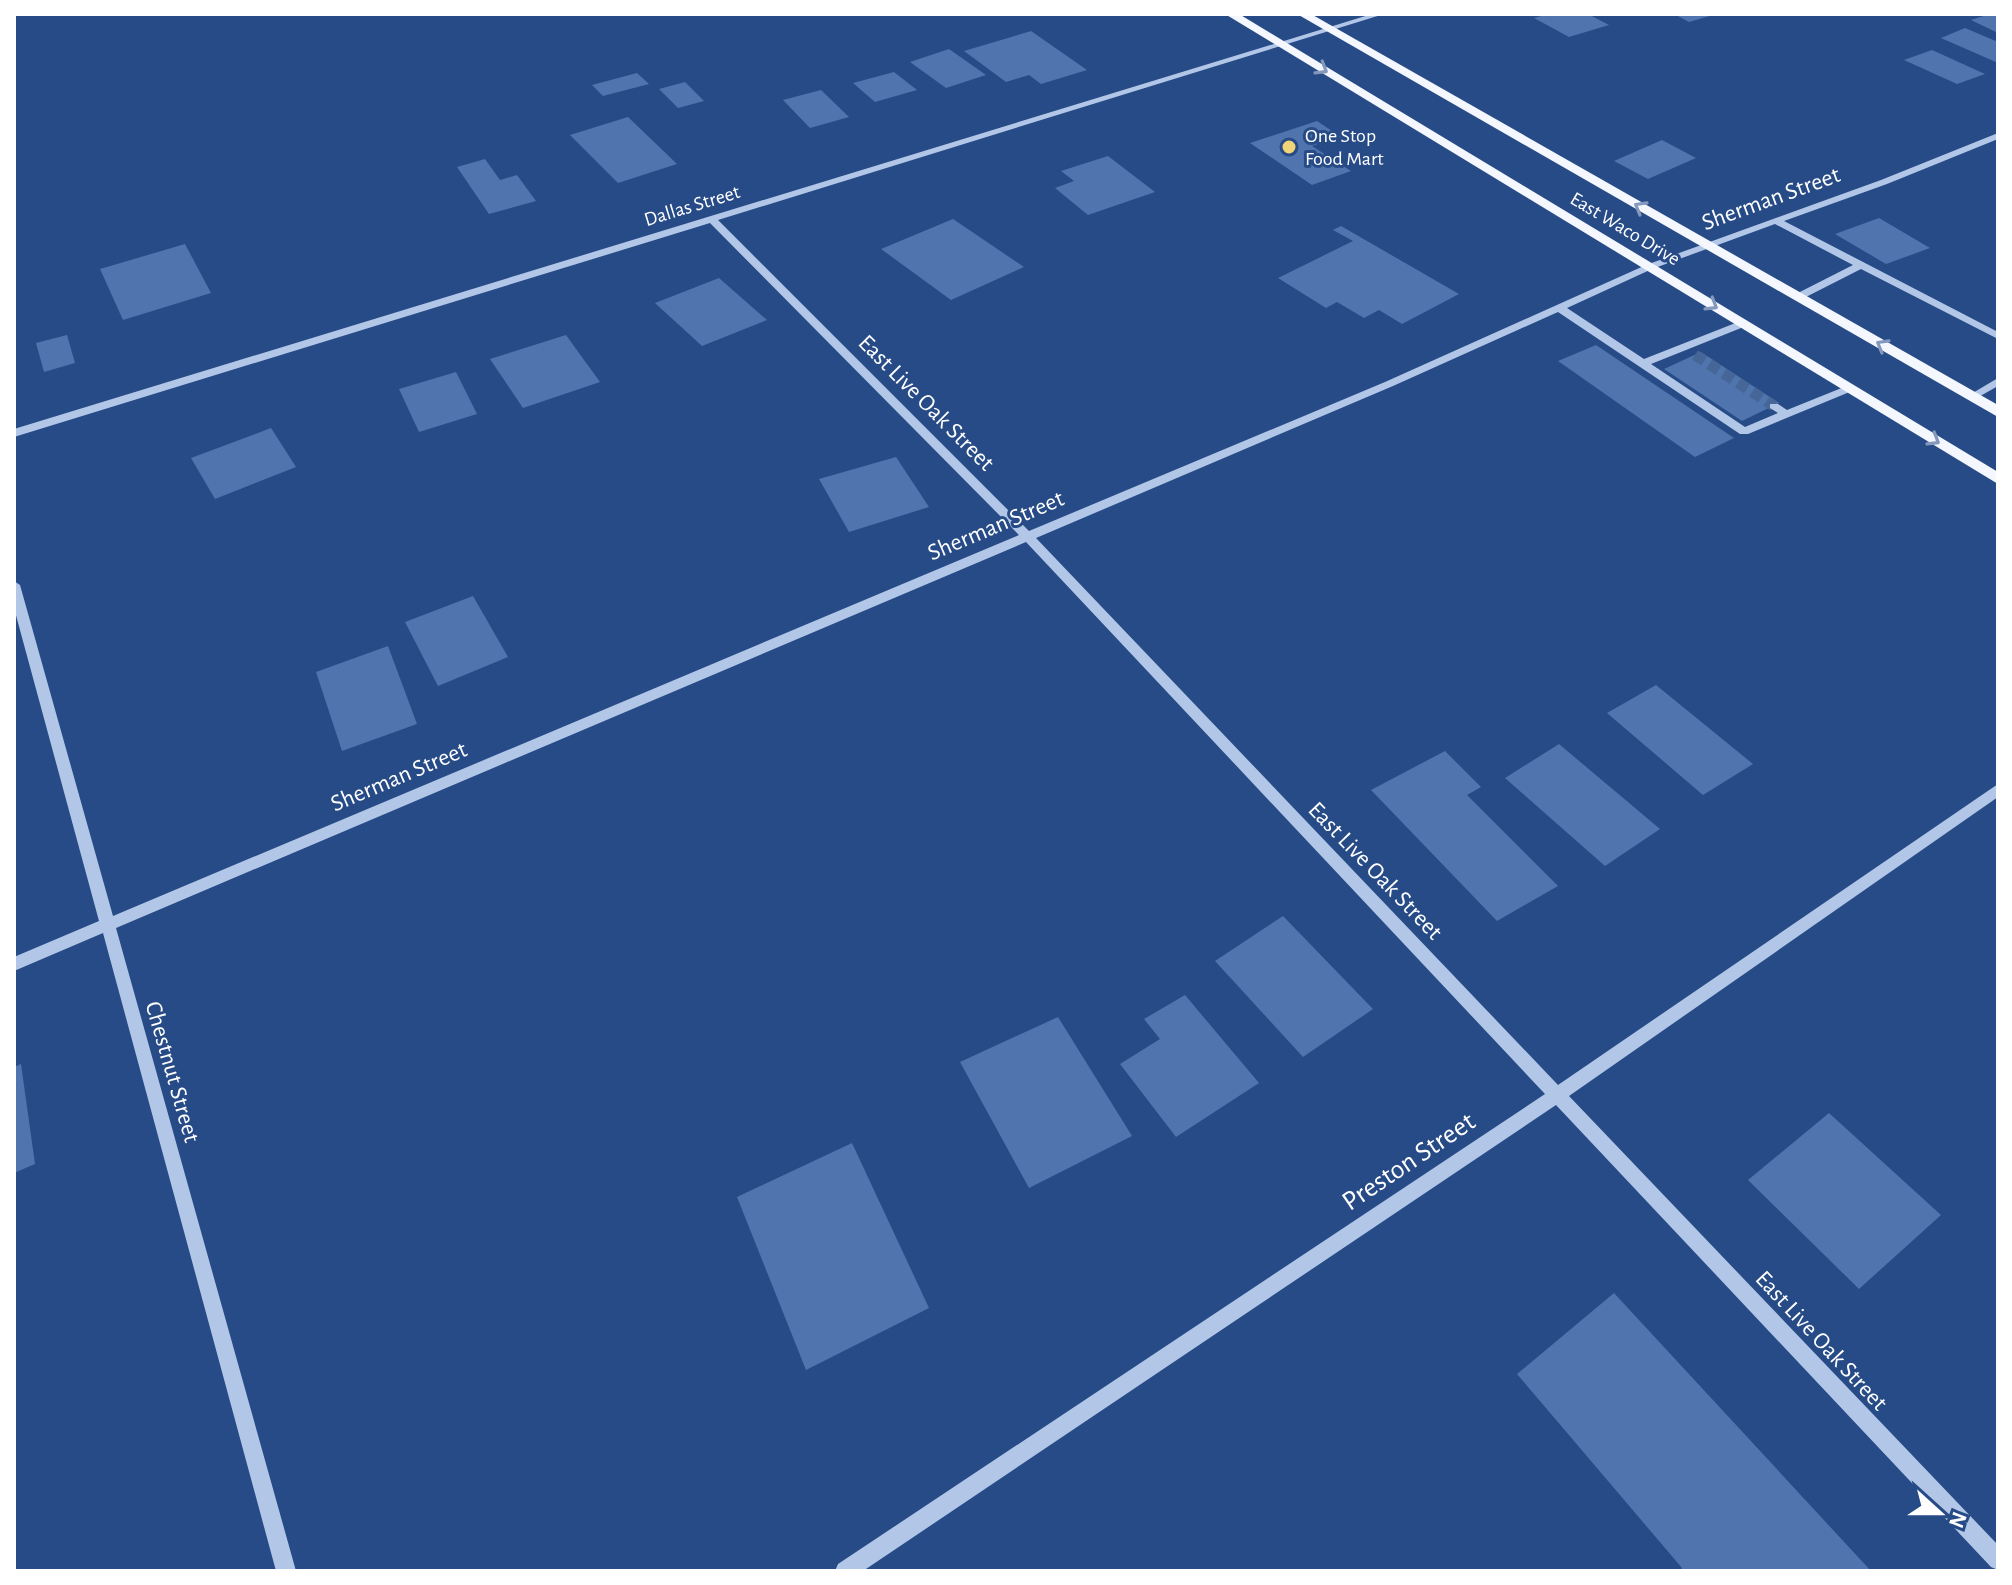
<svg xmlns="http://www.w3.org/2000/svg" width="2012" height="1585" font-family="'Alegreya Sans',sans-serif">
<rect width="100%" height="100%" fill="#274b86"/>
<g fill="#4f74ae">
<polygon points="1548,14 1588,14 1609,25 1569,37 1534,18"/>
<polygon points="1674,14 1713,14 1713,15 1689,22"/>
<polygon points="1990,14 1998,14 1998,33 1971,20"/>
<polygon points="1965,28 1998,42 1998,63 1941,38"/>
<polygon points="1031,31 1087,70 1041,84 1029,75 1006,82 964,51"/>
<polygon points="949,49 986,75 946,88 910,62"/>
<polygon points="1932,50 1985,74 1957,84 1904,60"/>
<polygon points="894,72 917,90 875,102 853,83"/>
<polygon points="637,73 649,84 603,96 592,85"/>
<polygon points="685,82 704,101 678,108 659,89"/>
<polygon points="821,90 849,117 810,128 783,100"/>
<polygon points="628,117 677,164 618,183 570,135"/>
<polygon points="1317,121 1341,137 1312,146 1351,171 1312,185 1250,143"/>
<polygon points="1662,140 1696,158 1648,179 1614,161"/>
<polygon points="1108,156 1155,192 1088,215 1055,188 1074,181 1061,171"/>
<polygon points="485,159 500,180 517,175 536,201 489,214 457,167"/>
<polygon points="1879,218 1930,248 1886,264 1835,234"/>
<polygon points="953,219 1024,267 951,300 881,249"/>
<polygon points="1341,226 1459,294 1402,324 1379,310 1364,318 1337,302 1326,308 1278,278 1353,241 1333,230"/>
<polygon points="185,244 211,293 123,320 100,269"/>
<polygon points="719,278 767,320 702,346 655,303"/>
<polygon points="67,335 75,363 44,372 36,343"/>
<polygon points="566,335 600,382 523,408 490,359"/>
<polygon points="1596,345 1734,438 1695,457 1558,361"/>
<polygon points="1701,352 1779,403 1742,421 1664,369"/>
<polygon points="456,372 477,414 419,432 399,389"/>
<polygon points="271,428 296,467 215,499 191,458"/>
<polygon points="896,457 929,507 849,532 819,479"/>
<polygon points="473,596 508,657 438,686 405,622"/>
<polygon points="388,646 417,724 342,751 316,672"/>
<polygon points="1656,685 1753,764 1703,795 1607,713"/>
<polygon points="1559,744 1660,829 1605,866 1505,778"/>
<polygon points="1445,751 1481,787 1467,795 1558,886 1497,921 1371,790"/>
<polygon points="1283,916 1373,1009 1303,1057 1215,961"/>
<polygon points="1185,995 1259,1083 1176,1137 1120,1064 1160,1039 1144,1019"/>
<polygon points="1058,1017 1132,1136 1029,1188 960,1062"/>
<polygon points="21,1064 35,1164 14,1173 14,1067"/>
<polygon points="1829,1113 1941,1215 1859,1289 1748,1180"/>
<polygon points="852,1143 929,1308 806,1370 737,1197"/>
<polygon points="1614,1293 1871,1571 1679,1571 1682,1568 1517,1374"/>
</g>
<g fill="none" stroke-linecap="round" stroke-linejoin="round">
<polyline stroke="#476698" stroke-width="11" stroke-dasharray="11 6" stroke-linecap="butt" points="1695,355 1774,406"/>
<g fill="#b2c7e8" fill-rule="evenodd">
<polygon points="1372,14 1384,14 718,220 1029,531 1385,382 1646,265 1881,180 1998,133 1998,139 1887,184 1784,221 1998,332 1998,339 1861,269 1802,299 1794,299 1794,295 1853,265 1775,224 1652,269 1567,308 1644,359 1738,322 1746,322 1746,326 1651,364 1745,427 1778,413 1770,408 1770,404 1778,404 1787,410 1844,387 1852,387 1852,391 1748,434 1740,434 1558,312 1393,386 1036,538 1558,1085 1998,784 1998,797 1569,1096 1998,1545 1998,1570 1991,1567 1556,1105 863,1571 835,1571 838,1564 1545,1094 1026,542 116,928 296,1571 276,1571 103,933 14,971 14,957 99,921 14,608 14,581 20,585 113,916 1019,535 710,223 14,437 14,429"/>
<polygon points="1998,378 1998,386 1975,399 1967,399 1966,397"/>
</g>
<g fill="#f4f7fe" fill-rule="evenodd">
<polygon points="1225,14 1239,14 1998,472 1998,484"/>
<polygon points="1297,14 1311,14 1998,405 1998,417"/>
</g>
</g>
<defs><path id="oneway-chevron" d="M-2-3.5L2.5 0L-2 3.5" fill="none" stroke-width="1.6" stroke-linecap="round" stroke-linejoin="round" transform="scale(2)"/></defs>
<g stroke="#8398bc">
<use href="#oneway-chevron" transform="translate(1322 69) rotate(31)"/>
<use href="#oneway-chevron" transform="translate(1640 207) rotate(-150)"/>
<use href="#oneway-chevron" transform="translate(1712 305) rotate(31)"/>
<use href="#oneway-chevron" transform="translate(1882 345) rotate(-150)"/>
<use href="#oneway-chevron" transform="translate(1934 440) rotate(31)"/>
</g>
<circle fill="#f1d477" stroke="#274b86" stroke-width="3" cx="1289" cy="147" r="8"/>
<g text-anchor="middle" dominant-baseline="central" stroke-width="6" stroke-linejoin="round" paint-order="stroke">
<g font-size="20" fill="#fff" stroke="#274b86" text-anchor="start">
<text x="1305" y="136">One Stop<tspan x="1305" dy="23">Food Mart</tspan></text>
</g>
<g font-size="20" fill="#fff" stroke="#274b86">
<text transform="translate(692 206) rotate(-17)">Dallas Street</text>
<text transform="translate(1625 229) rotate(31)">East Waco Drive</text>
</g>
<g font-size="24" fill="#fff" stroke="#274b86">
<text transform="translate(1771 199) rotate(-20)">Sherman Street</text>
<text transform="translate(926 403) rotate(45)">East Live Oak Street</text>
<text transform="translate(996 526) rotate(-23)">Sherman Street</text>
<text transform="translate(399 777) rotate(-23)">Sherman Street</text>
<text transform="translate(1375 871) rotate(46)">East Live Oak Street</text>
<text transform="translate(172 1072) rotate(74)">Chestnut Street</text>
<text transform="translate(1821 1341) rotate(47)">East Live Oak Street</text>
</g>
<g font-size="28" fill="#fff" stroke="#274b86">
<text transform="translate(1409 1162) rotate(-34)">Preston Street</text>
</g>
</g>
<rect width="2012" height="1585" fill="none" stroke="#ffffff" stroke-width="32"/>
<g transform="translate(1940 1513) rotate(111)" stroke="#274b86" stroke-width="6" paint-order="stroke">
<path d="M0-6L14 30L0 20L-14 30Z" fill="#ffffff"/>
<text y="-12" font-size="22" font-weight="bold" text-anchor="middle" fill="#ffffff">N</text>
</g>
</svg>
